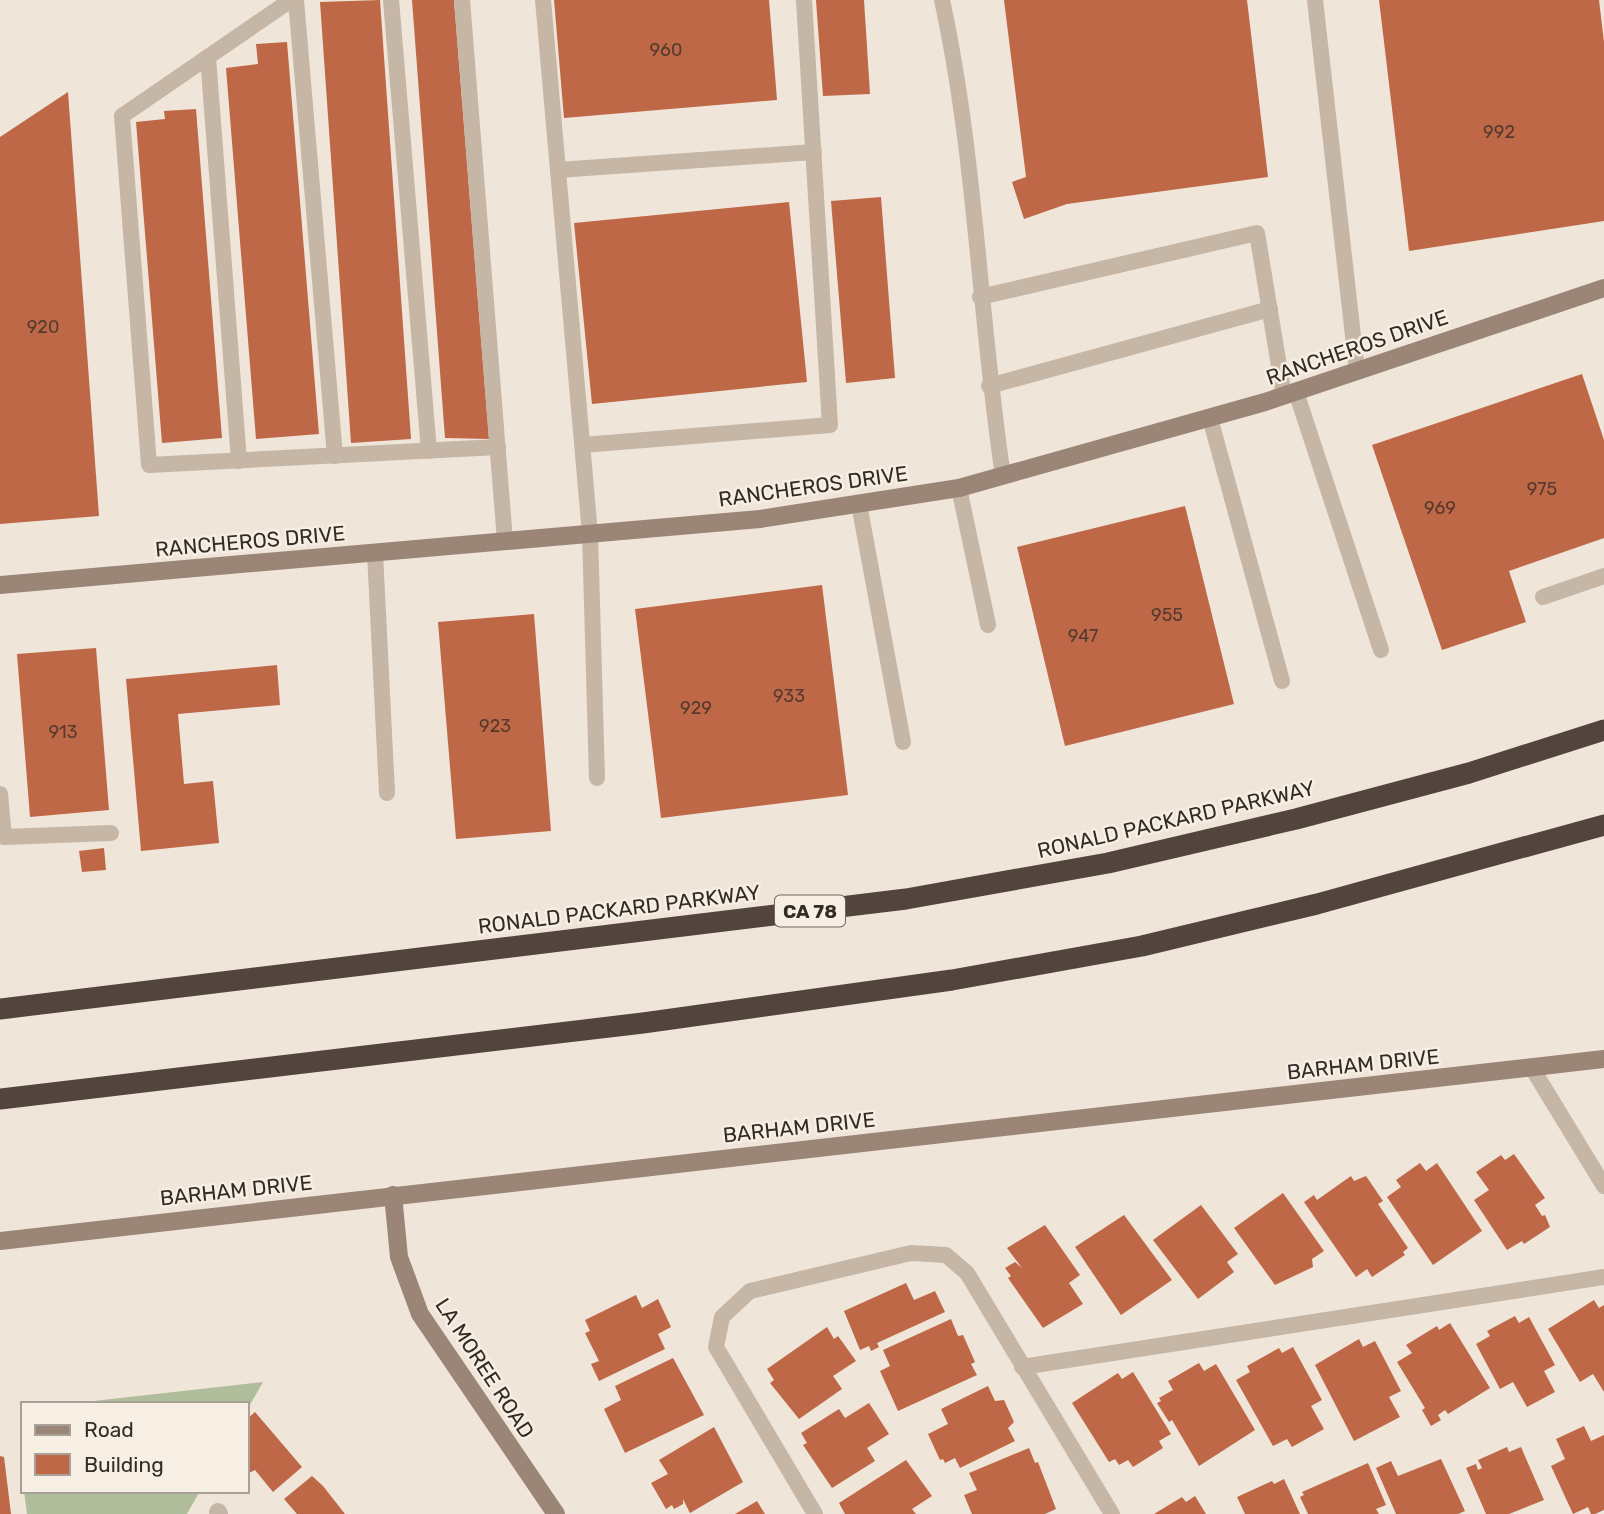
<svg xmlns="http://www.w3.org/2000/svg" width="1604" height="1514" font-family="Rubik,sans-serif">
<rect width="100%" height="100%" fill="#efe5d9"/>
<g fill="#b0bd9a">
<polygon points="263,1382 247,1410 247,1404 67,1404"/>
<polygon points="24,1491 200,1491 187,1514 27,1514"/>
</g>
<g fill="#bf6847">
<polygon points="380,0 411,439 351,443 320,2"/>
<polygon points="412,0 454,0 489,439 445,438"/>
<polygon points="554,0 769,0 777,100 564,118"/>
<polygon points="816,0 864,0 870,94 823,96"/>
<polygon points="1004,0 1247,0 1268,177 1067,204 1024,219 1012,182 1026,177"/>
<polygon points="1379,0 1599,0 1604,42 1604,221 1409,251"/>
<polygon points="287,42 319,434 256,439 226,68 258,64 256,44"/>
<polygon points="68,92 99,516 0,524 0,137"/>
<polygon points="196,109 222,438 162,443 136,122 165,119 164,111"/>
<polygon points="881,197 895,378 846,383 831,201"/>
<polygon points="789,202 807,382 592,404 574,223"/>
<polygon points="1582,374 1604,440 1604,538 1509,571 1526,622 1442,650 1372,445"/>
<polygon points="1185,506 1234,704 1065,746 1017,547"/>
<polygon points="822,585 848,795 661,818 635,609"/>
<polygon points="534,614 551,831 456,839 438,622"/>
<polygon points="96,648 109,810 30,817 17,654"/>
<polygon points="277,665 280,705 178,714 184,784 213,781 219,843 141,851 126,679"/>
<polygon points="104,848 106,870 82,872 79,851"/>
<polygon points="1514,1154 1545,1198 1535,1205 1542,1216 1545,1215 1550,1227 1524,1244 1522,1241 1507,1250 1474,1200 1489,1190 1476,1172 1501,1155 1505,1160"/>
<polygon points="1420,1163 1426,1171 1437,1163 1482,1231 1433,1265 1387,1197 1401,1187 1396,1180"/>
<polygon points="1351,1176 1354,1181 1366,1176 1383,1201 1378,1204 1408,1248 1403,1252 1405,1255 1372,1277 1367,1269 1356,1277 1304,1202 1314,1195 1317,1200"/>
<polygon points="1283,1193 1324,1251 1312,1259 1313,1267 1275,1285 1234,1228"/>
<polygon points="1201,1205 1238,1254 1227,1262 1234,1272 1198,1299 1153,1240"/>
<polygon points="1124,1215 1172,1280 1121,1315 1075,1247"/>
<polygon points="1045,1225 1080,1275 1069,1283 1083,1304 1043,1328 1008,1278 1011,1276 1005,1268 1015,1262 1022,1268 1007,1248"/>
<polygon points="906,1283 914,1300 935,1291 945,1312 877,1343 879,1347 871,1351 869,1346 860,1350 844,1311"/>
<polygon points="636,1295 642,1308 658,1299 671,1327 658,1334 665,1349 599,1381 591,1364 599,1361 585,1333 590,1331 585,1320"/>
<polygon points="1594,1300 1599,1308 1604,1305 1604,1392 1593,1374 1580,1382 1548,1329"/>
<polygon points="1515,1316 1519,1323 1529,1317 1555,1365 1544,1371 1555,1392 1527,1407 1513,1382 1500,1389 1476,1344 1490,1336 1487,1331"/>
<polygon points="951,1319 958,1336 963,1335 975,1362 971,1364 977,1375 898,1411 880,1371 890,1366 883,1350"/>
<polygon points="1450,1323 1490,1388 1448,1414 1445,1410 1438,1415 1441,1420 1431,1426 1422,1410 1425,1408 1397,1362 1412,1353 1406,1345 1437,1326 1439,1330"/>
<polygon points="827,1327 834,1339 838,1336 856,1361 833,1376 842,1389 799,1419 770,1383 774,1380 767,1369"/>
<polygon points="1359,1339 1363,1347 1375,1341 1401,1391 1389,1397 1400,1417 1354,1441 1315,1365"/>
<polygon points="1293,1347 1322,1400 1311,1406 1324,1429 1292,1447 1287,1439 1273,1446 1236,1380 1250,1372 1247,1366 1279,1348 1282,1353"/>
<polygon points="673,1358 704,1415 625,1453 604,1409 621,1400 615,1386"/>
<polygon points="1199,1363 1204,1371 1216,1364 1255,1430 1199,1466 1172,1420 1169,1422 1157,1403 1161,1401 1159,1398 1173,1390 1168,1381"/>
<polygon points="1133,1372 1171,1434 1159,1441 1163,1448 1133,1467 1128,1460 1119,1465 1115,1459 1109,1462 1072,1403 1118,1373 1122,1379"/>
<polygon points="988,1386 995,1401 1004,1400 1014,1422 1008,1428 1015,1441 960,1468 955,1458 945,1463 943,1459 940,1460 928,1434 948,1424 941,1409"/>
<polygon points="869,1403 889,1434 867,1448 875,1461 832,1488 803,1445 807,1443 801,1433 839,1409 845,1418"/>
<polygon points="255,1412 302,1467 273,1492 255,1470 247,1474 247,1419"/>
<polygon points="1584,1426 1591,1441 1604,1435 1604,1510 1595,1514 1591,1514 1588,1507 1573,1514 1551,1466 1565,1459 1556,1439"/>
<polygon points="714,1427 743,1482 690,1513 683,1499 683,1504 674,1509 672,1505 666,1509 651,1483 668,1474 659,1460"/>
<polygon points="1507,1447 1509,1452 1521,1447 1544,1500 1509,1514 1486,1514 1466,1468 1476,1464 1478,1470 1482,1468 1478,1460"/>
<polygon points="1029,1448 1035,1463 1038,1462 1056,1509 1045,1514 972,1514 964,1495 977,1490 969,1473"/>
<polygon points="0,1456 4,1457 11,1514 0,1514"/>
<polygon points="1441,1459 1465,1511 1458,1514 1396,1514 1376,1468 1391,1461 1398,1476"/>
<polygon points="906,1460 932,1496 912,1509 916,1514 845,1514 839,1503"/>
<polygon points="1368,1463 1386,1505 1376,1509 1379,1514 1308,1514 1300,1497 1304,1495 1302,1492"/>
<polygon points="312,1476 323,1486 345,1514 297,1514 284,1499"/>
<polygon points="1284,1479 1300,1514 1245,1514 1237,1497 1272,1481 1274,1484"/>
<polygon points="1195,1496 1206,1514 1154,1514 1182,1497 1186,1502"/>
<polygon points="757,1501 765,1514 735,1514"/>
</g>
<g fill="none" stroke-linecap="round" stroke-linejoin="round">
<g stroke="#c6b6a6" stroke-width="16">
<polyline points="291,0 122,116 149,465 498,447"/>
<polyline points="296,0 335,456"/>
<polyline points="391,0 429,451"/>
<polyline points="462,0 505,541"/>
<polyline points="543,0 590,534 597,778"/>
<path d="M942,0c34,156 37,317 61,476"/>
<polyline points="1315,0 1357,371"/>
<polyline points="208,57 239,461"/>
<polyline points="558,170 814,152"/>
<polyline points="980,297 1257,233 1284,396"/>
<polyline points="989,386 1270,309"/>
<polyline points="1296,392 1381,650"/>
<polyline points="1210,418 1282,681"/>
<polyline points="583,445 830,425 804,0"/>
<polyline points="959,488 988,625"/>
<polyline points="859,504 903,742"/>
<polyline points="375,553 387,793"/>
<polyline points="1543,597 1604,576"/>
<polyline points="0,794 4,837 111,833"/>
<polyline points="1532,1068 1604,1186"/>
<polyline points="1022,1367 1604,1277"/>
<polyline points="815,1514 716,1347 722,1317 750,1291 911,1253 946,1255 967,1273 1112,1514"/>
</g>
<polyline stroke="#c6b6a6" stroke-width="18" points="218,1512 219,1514"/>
<g stroke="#9a8577" stroke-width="18">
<polyline points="0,585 760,519 959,488 1265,402 1604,288"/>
<polyline points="393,1195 399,1257 420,1314 556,1514"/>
<polyline points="0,1241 1604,1059"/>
</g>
<g stroke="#53453e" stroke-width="21">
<polyline points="0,1009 906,899 1108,863 1296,819 1469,773 1604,730"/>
<polyline points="0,1099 643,1023 952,980 1142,946 1317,904 1604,825"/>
</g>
</g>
<g text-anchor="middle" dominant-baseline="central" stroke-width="5" stroke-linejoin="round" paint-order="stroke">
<g font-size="18" fill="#563a2e">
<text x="666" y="50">960</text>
<text x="1499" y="132">992</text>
<text x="43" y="327">920</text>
<text x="1542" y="489">975</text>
<text x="1440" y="508">969</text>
<text x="1167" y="615">955</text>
<text x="1083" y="636">947</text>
<text x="789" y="696">933</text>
<text x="696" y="708">929</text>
<text x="495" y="726">923</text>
<text x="63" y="732">913</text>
</g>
<rect fill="#f8efe4" stroke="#6e665f" stroke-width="2" x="775" y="895.5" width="70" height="31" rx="5"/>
<g font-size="19" font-weight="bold" fill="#332b26">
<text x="810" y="911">CA 78</text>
</g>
<g font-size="21" fill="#332b26" stroke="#f8efe4">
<text transform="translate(1357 347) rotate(-19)">RANCHEROS DRIVE</text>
<text transform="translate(813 486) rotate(-8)">RANCHEROS DRIVE</text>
<text transform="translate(250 541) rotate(-5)">RANCHEROS DRIVE</text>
<text transform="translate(1176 819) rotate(-13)">RONALD PACKARD PARKWAY</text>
<text transform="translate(619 909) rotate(-7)">RONALD PACKARD PARKWAY</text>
<text transform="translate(1363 1064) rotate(-6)">BARHAM DRIVE</text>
<text transform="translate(799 1127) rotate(-6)">BARHAM DRIVE</text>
<text transform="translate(236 1190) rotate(-6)">BARHAM DRIVE</text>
<text transform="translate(485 1368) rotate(57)">LA MOREE ROAD</text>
</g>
</g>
<rect x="21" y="1402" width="228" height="91" fill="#f8efe4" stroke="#a9a198" stroke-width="2"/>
<rect x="35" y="1425" width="35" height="10" fill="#9a8577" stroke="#a9a198" stroke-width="2"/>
<text x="84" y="1437" font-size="21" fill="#332b26">Road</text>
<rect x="35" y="1454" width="35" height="21" fill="#bf6847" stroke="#a9a198" stroke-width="2"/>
<text x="84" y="1472" font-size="21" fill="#332b26">Building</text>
</svg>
